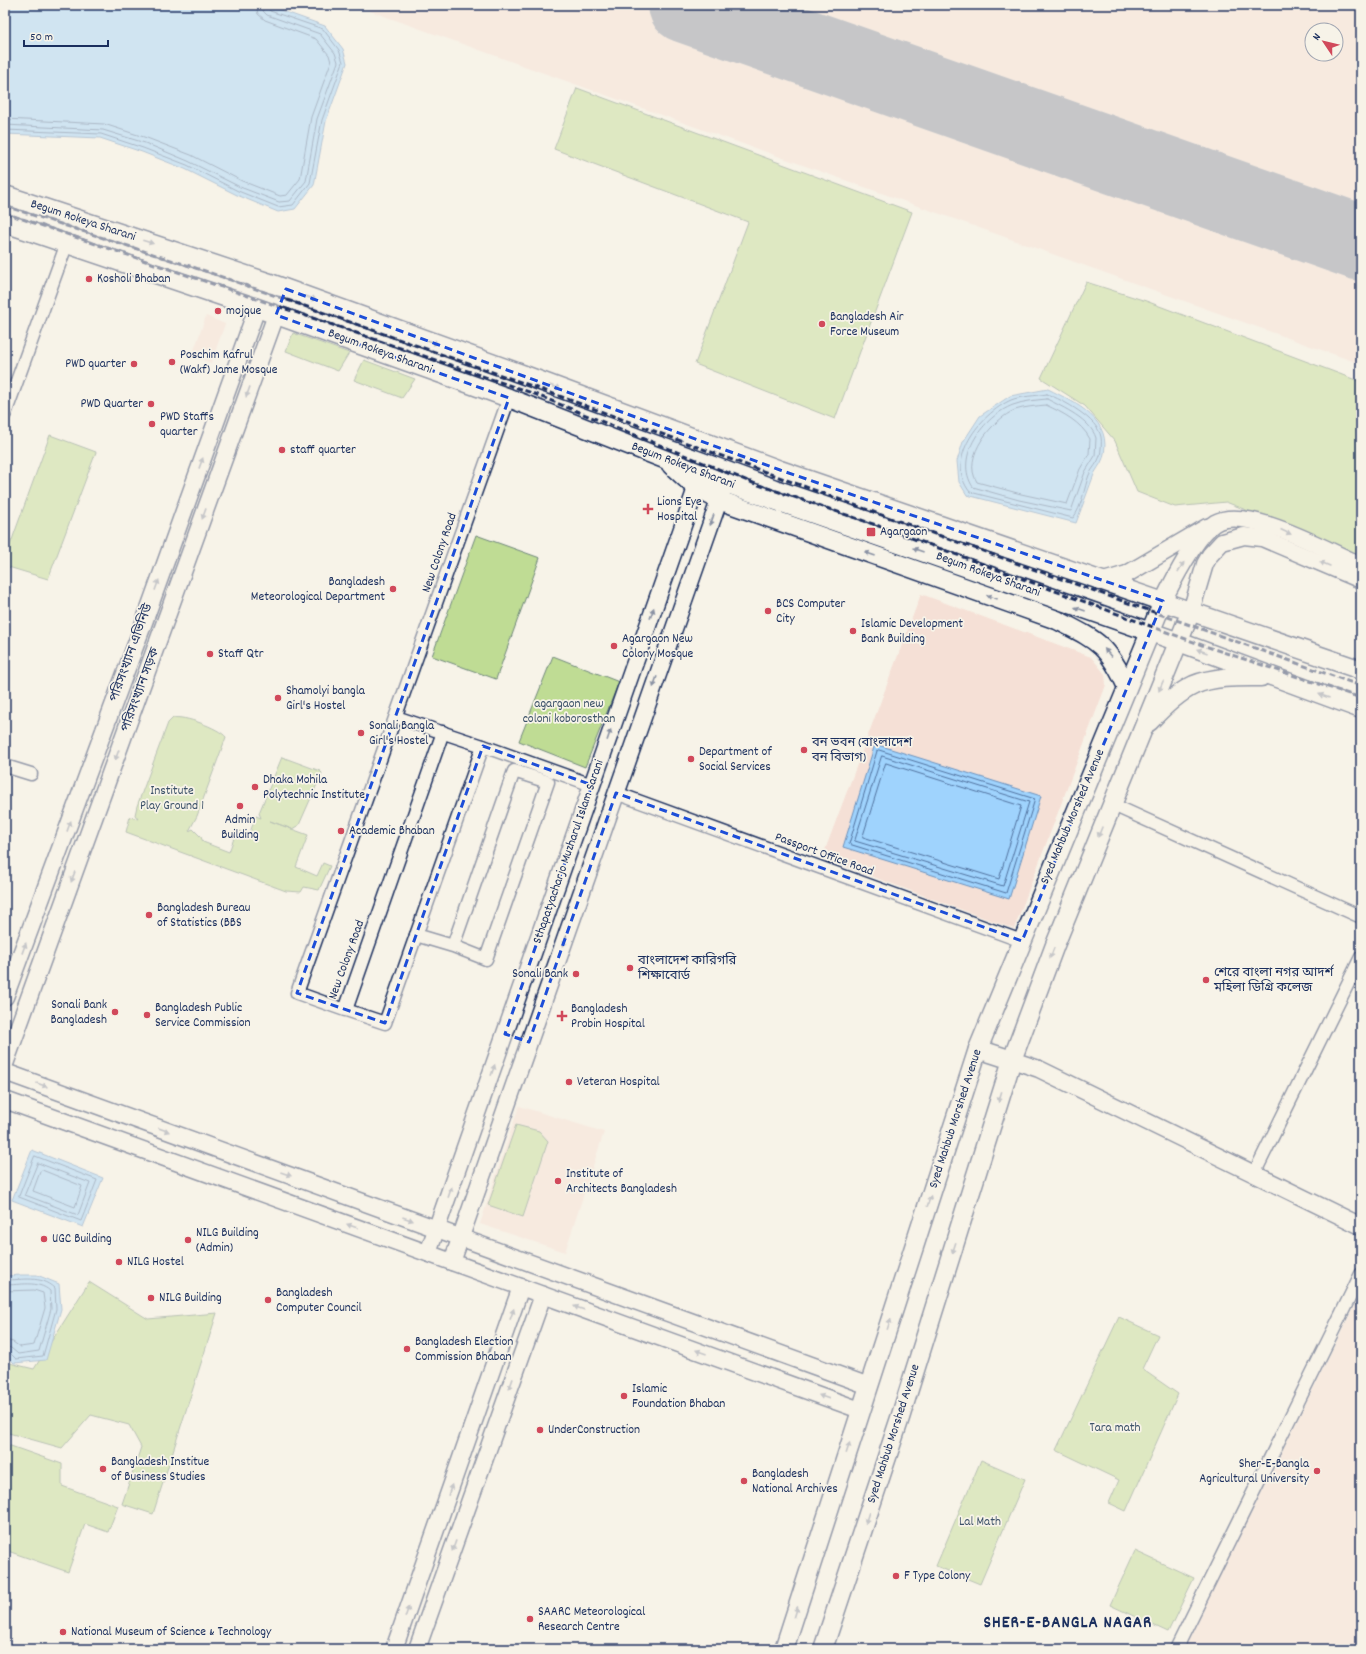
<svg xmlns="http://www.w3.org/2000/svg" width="1366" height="1654" font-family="Dekko,'Noto Sans Bengali',sans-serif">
<rect width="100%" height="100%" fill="#f7f3e8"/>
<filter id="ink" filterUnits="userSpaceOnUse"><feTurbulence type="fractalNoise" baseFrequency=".025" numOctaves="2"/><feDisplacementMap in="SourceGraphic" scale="8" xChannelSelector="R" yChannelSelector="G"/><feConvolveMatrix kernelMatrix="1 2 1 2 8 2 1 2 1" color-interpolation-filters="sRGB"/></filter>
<g filter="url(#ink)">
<g fill="#f5e0d6" fill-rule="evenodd">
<path d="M354,5h1007v359l-991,-353zM1312,30h24v24h-24z"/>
<polygon points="206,316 225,324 211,363 192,356"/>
<polygon points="921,594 1091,657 1105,674 1106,685 1014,929 822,858"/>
<polygon points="519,1106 604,1132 565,1252 480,1224"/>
<polygon points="1361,1292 1361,1649 1184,1649"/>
</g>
<g fill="#bfdc94" stroke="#6d8679">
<polygon points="577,88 912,212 835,419 695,364 748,222 554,149"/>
<polygon points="1086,282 1146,301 1361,382 1361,556 1226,502 1175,507 1137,492 1115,441 1085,406 1041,378"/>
<polygon points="293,333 349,353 338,371 286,351"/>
<polygon points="364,360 415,379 402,398 354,380"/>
<polygon points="50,435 96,452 48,579 5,566 5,559"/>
<polygon points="476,535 540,558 496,679 432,656"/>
<polygon points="553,656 619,682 585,767 519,741"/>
<path d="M173,718c10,-3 46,10 53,19l-29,79 -8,15 4,-2 8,8 2,5 26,10 8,-22 12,5 7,-19 5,2 -2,-5 23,-56 38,14 2,2 -23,52 -7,4 -22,-8 38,14 -12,32 21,9 6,-13 7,3 -11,24 -15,-3 -3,5 -15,-1 -160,-59 4,-15 8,2 -3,-4 2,-9 31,-83z"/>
<polygon points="516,1125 539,1131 548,1141 523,1217 488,1205"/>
<polygon points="89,1282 148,1319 217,1313 153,1514 122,1504 141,1447 129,1425 91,1415 62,1448 5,1432 5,1362 34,1369"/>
<polygon points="1119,1317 1158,1335 1142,1369 1178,1394 1126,1511 1109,1503 1119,1480 1056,1450"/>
<polygon points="5,1444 62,1464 62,1486 118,1506 108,1532 85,1524 68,1572 5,1550"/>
<polygon points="981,1460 1025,1479 980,1584 936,1566"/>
<polygon points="1135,1551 1194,1578 1168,1632 1110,1605"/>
</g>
<g fill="#9fd3fd" stroke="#6a91bd">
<polygon points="5,5 266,5 325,26 343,49 347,63 326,121 314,185 295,209 278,212 237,195 185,169 142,152 100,138 5,134"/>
<path d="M1048,389c28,14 66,31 55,69 -2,7 -8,12 -10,19 -6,15 -11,31 -17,46l-109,-28 -8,-13 -2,-21 6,-19 17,-26 30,-20z"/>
<polygon points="875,744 1041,796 1009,899 843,847"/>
<polygon points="32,1150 103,1178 83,1227 12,1200"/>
<polygon points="21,1275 37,1275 59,1284 61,1309 46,1360 14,1363 5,1354 5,1276"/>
</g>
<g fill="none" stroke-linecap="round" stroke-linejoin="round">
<g stroke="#50719e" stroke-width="1">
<polyline points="5,119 104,124 147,138 191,155 242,181 280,196 287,195 300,179 311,117 331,62 329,55 316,39 265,20 258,14 256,5"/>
<polyline points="5,125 103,130 145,143 188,161 240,187 279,202 290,201 306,181 317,119 338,62 335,53 320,34 267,15 263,11 262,5"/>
<polyline points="5,130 101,134 143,148 187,165 238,191 278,207 293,205 310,183 322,120 343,62 339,50 323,29 270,11 267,5"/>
<path d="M1047,394c16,6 51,25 54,43 1,5 0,13 -1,19 -2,7 -8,12 -11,19 -5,13 -7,32 -16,43l-103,-26c-26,-32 10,-78 41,-92 10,-4 25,-4 36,-6z"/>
<path d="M1047,399c17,9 43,20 49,39l-1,18 -10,16 -14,39 -52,-11 -46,-13c-20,-30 11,-71 40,-82 10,-4 24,-5 34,-6z"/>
<path d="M1046,405c17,8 35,17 44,34l-1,15 -9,15 -13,35 -46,-10 -44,-12c-16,-25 16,-63 38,-72 9,-3 21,-4 31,-5z"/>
<polygon points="879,750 1035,799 1006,893 849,844 877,751"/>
<polygon points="882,756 1029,802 1003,886 855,841"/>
<polygon points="886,763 1021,806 999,879 863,837"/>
<polygon points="35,1156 97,1180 81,1221 19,1197"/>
<polygon points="38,1163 90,1183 78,1215 25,1195"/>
<polygon points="42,1170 82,1186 75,1207 33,1191 40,1172"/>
<path d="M5,1280c18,0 36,-5 50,8l1,21 -13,47 -27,3 -7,-7 -4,-1"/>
<path d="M5,1285c15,0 33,-5 45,6l1,18 -12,42 -21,3 -7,-6 -6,-2"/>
<polyline points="5,1291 34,1290 43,1293 45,1308 34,1345 20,1347 13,1342 5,1340"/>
</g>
<polyline stroke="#8991a3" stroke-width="76" points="686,5 1361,243"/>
<defs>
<g id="street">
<polyline points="509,398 297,993 345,1010 443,732 346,1010 385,1023 483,746 592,785"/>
<polyline points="5,414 67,243"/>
<polyline points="396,717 483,746"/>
<polyline points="5,766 31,774"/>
<polyline points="616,793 1022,941"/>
<polyline points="1111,804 1361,917"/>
<polyline points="416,935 453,946 514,771 548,782 486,959 453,946"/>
<polyline points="1254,1174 1361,957"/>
<polyline points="1176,1649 1361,1274"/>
</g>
<g id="secondary">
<polyline points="1100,582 1127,574 1207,527"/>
<path d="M1163,601c10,-20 33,-66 52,-78 32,-19 114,29 146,42"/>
<polyline points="1191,611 1205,564 1210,555 1222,542 1244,536 1262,538 1361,580"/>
<polyline points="5,997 143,625 257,308"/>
<polyline points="1012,1060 1039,1069 1361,1226"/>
<polyline points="5,1064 276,315"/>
<polyline points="5,1072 869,1386"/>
<polyline points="5,1100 860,1410"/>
<polyline points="428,1253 700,477"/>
<polyline points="452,1262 723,489"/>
<polyline points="394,1649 521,1287"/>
<polyline points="417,1649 543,1295"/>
</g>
<g id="primary">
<polyline points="5,195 267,282 519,373 780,470 1361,670"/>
<polyline points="5,223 257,308 509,398 725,483 1179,642 1361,709"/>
<path d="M671,465l25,23 23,12 338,120c41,21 50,24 70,67"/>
<path d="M1149,722c13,-14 28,-29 45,-37 21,-9 46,-8 67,-8"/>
<polyline points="978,1049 1012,1060"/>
<polyline points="784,1649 978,1049 1163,601"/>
<polyline points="823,1649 900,1418 1012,1060 1055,945 1191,611"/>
</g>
</defs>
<use href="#street" stroke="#1b2f5e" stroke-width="15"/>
<use href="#secondary" stroke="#1b2f5e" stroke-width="19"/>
<use href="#primary" stroke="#1b2f5e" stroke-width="21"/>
<use href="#street" stroke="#f7f3e8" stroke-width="12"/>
<use href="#secondary" stroke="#f7f3e8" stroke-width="16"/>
<use href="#primary" stroke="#f7f3e8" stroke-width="18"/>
<g stroke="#1b2f5e" stroke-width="3" stroke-dasharray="6 3" stroke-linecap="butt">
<polyline points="5,206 205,271 543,390 879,514 1361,686"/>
<polyline points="5,213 532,393 753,483 876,525 1202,645 1361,698"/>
</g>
</g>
<defs><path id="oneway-solid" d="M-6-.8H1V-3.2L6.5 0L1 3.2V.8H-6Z"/></defs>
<g fill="#8991a3">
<use href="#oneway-solid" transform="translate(148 242) rotate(18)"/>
<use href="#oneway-solid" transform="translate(311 298) rotate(20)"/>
<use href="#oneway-solid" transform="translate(433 342) rotate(20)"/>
<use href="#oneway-solid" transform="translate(555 387) rotate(20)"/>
<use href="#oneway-solid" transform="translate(248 392) rotate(110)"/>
<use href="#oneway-solid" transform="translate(201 463) rotate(-70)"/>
<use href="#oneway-solid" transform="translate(204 514) rotate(110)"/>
<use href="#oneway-solid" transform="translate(712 520) rotate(109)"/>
<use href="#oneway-solid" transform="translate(1286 532) rotate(24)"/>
<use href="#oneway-solid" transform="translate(918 550) rotate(-160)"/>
<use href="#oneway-solid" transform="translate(870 554) rotate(-160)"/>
<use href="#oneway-solid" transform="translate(1325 564) rotate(-157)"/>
<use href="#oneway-solid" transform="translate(1181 567) rotate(-58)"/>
<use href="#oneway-solid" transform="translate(157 585) rotate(-70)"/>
<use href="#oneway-solid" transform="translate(992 597) rotate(-161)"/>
<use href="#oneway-solid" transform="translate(1080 609) rotate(-161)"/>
<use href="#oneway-solid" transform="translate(652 613) rotate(-71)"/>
<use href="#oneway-solid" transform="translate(1202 651) rotate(-160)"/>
<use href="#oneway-solid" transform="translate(1108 653) rotate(-130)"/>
<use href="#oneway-solid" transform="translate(655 682) rotate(109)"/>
<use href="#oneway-solid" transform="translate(1161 686) rotate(113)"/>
<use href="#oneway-solid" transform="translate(1324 696) rotate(-160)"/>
<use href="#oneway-solid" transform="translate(609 735) rotate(-71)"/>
<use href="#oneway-solid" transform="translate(117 755) rotate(110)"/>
<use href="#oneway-solid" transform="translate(608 818) rotate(109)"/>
<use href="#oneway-solid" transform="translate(69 826) rotate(-70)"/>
<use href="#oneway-solid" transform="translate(1100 832) rotate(112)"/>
<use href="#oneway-solid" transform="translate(73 877) rotate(110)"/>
<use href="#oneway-solid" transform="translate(565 941) rotate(109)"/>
<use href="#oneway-solid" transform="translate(24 948) rotate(-70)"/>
<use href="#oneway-solid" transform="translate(1052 953) rotate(111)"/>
<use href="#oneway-solid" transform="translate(493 1070) rotate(-71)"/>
<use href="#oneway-solid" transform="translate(42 1085) rotate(20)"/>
<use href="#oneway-solid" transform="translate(1000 1097) rotate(107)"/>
<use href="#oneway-solid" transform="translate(164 1130) rotate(20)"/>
<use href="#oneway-solid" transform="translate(286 1174) rotate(20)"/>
<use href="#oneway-solid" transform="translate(450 1192) rotate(-71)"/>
<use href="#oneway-solid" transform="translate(929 1201) rotate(-72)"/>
<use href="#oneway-solid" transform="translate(408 1219) rotate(20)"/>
<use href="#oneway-solid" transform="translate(352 1226) rotate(-160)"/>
<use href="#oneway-solid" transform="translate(954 1248) rotate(108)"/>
<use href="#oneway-solid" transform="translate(579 1308) rotate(-160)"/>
<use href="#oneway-solid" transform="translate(512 1314) rotate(-71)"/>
<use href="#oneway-solid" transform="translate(889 1324) rotate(-72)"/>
<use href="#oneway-solid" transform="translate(701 1352) rotate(-160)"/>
<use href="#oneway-solid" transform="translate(511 1384) rotate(110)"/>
<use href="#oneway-solid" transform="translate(824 1397) rotate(-160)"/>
<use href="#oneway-solid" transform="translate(848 1448) rotate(-72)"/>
<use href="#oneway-solid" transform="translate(450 1490) rotate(-71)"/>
<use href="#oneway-solid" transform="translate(867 1518) rotate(108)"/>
<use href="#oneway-solid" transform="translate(454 1546) rotate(110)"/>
<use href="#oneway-solid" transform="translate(407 1612) rotate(-71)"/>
<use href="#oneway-solid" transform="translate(796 1612) rotate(-73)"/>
</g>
</g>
<path d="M0 0H1366V1654H0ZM286,289l494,181 383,131 -141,340 -406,-148 -87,249 -24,-8 87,-249 -109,-39 -98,277 -88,-30 212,-595 -233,-83z" fill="#f7f3e8" fill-opacity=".55" fill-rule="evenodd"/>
<path fill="none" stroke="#1d4ed8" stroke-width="3" stroke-dasharray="8 5" stroke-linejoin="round" d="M286,289l494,181 383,131 -141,340 -406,-148 -87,249 -24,-8 87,-249 -109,-39 -98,277 -88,-30 212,-595 -233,-83z"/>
<g fill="#d1495b" stroke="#f7f3e8" stroke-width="1.5">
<circle cx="89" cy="279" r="4"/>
<circle cx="218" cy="311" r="4"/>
<circle cx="822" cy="324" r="4"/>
<circle cx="172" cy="362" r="4"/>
<circle cx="134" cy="364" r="4"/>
<circle cx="151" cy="404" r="4"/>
<circle cx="152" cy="424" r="4"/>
<circle cx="282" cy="450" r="4"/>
<path d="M646 503h4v4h4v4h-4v4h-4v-4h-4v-4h4z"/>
<rect x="866" y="527" width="10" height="10" rx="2"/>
<circle cx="393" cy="589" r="4"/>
<circle cx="768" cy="611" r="4"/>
<circle cx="853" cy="631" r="4"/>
<circle cx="614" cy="646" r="4"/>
<circle cx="210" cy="654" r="4"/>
<circle cx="278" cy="698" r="4"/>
<circle cx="361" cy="733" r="4"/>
<circle cx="804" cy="750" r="4"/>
<circle cx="691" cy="759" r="4"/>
<circle cx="255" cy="787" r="4"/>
<circle cx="240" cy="806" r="4"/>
<circle cx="341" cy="831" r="4"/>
<circle cx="149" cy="915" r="4"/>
<circle cx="630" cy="968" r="4"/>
<circle cx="576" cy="974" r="4"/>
<circle cx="1206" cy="980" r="4"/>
<circle cx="115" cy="1012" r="4"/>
<circle cx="147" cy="1015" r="4"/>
<path d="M560 1010h4v4h4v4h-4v4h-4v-4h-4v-4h4z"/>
<circle cx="569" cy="1082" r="4"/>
<circle cx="558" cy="1181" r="4"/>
<circle cx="44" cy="1239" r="4"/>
<circle cx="188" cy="1240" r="4"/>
<circle cx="119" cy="1262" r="4"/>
<circle cx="151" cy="1298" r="4"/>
<circle cx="268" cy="1300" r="4"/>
<circle cx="407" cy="1349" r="4"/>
<circle cx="624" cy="1396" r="4"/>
<circle cx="540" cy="1430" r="4"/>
<circle cx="103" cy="1469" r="4"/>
<circle cx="1317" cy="1471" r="4"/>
<circle cx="744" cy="1481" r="4"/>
<circle cx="896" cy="1576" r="4"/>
<circle cx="530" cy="1619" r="4"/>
<circle cx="63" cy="1632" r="4"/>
</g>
<g text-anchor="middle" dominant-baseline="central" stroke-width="3.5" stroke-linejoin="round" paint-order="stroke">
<g font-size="13" fill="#1b2f5e" stroke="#f7f3e8">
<text transform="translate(83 221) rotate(18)">Begum Rokeya Sharani</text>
<text transform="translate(380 352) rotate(20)">Begum Rokeya Sharani</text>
<text transform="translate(683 466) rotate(21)">Begum Rokeya Sharani</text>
<text transform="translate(440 553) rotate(-71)">New Colony Road</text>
<text transform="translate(988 575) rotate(20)">Begum Rokeya Sharani</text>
<text transform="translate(132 653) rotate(-70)">পরিসংখ্যান এভিনিউ</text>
<text transform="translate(141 690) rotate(-70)">পরিসংখ্যান সড়ক</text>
<text transform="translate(1073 817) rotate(-67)">Syed Mahbub Morshed Avenue</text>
<text transform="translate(569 852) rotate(-71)">Sthapatyacharjo Muzharul Islam Sarani</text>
<text transform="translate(824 855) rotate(20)">Passport Office Road</text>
<text transform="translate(347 960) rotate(-70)">New Colony Road</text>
<text transform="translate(956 1119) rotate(-72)">Syed Mahbub Morshed Avenue</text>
<text transform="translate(894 1434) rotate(-72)">Syed Mahbub Morshed Avenue</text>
</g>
<g font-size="13" fill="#1b2f5e" stroke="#f7f3e8" text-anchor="start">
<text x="97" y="279">Kosholi Bhaban</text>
<text x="226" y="311">mojque</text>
<text x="830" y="317">Bangladesh Air<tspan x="830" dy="15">Force Museum</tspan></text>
<text x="180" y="355">Poschim Kafrul<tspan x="180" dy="15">(Wakf) Jame Mosque</tspan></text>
<text x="126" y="364" text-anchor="end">PWD quarter</text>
<text x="143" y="404" text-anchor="end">PWD Quarter</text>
<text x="160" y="417">PWD Staffs<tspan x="160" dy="15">quarter</tspan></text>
<text x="290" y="450">staff quarter</text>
<text x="657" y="502">Lions Eye<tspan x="657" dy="15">Hospital</tspan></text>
<text x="880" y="532">Agargaon</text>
<text x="385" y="582" text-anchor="end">Bangladesh<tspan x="385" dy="15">Meteorological Department</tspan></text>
<text x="776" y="604">BCS Computer<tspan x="776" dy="15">City</tspan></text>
<text x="861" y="624">Islamic Development<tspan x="861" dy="15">Bank Building</tspan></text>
<text x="622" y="639">Agargaon New<tspan x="622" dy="15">Colony Mosque</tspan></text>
<text x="218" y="654">Staff Qtr</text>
<text x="286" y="691">Shamolyi bangla<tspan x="286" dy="15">Girl's Hostel</tspan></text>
<text x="369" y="726">Sonali Bangla<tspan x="369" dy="15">Girl's Hostel</tspan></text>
<text x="812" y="743">বন ভবন (বাংলাদেশ<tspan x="812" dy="15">বন বিভাগ)</tspan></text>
<text x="699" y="752">Department of<tspan x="699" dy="15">Social Services</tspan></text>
<text x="263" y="780">Dhaka Mohila<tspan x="263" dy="15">Polytechnic Institute</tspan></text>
<text x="240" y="820" text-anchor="middle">Admin<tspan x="240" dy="15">Building</tspan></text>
<text x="349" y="831">Academic Bhaban</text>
<text x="157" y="908">Bangladesh Bureau<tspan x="157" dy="15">of Statistics (BBS</tspan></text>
<text x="638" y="961">বাংলাদেশ কারিগরি<tspan x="638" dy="15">শিক্ষাবোর্ড</tspan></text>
<text x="1214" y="973">শেরে বাংলা নগর আদর্শ<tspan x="1214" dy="15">মহিলা ডিগ্রি কলেজ</tspan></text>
<text x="568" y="974" text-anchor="end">Sonali Bank</text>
<text x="107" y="1005" text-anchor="end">Sonali Bank<tspan x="107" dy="15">Bangladesh</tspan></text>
<text x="155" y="1008">Bangladesh Public<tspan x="155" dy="15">Service Commission</tspan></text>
<text x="571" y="1009">Bangladesh<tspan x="571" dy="15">Probin Hospital</tspan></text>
<text x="577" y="1082">Veteran Hospital</text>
<text x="566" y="1174">Institute of<tspan x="566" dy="15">Architects Bangladesh</tspan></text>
<text x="196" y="1233">NILG Building<tspan x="196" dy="15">(Admin)</tspan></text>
<text x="52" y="1239">UGC Building</text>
<text x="127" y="1262">NILG Hostel</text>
<text x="276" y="1293">Bangladesh<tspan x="276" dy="15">Computer Council</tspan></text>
<text x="159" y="1298">NILG Building</text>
<text x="415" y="1342">Bangladesh Election<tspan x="415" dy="15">Commission Bhaban</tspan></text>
<text x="632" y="1389">Islamic<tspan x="632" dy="15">Foundation Bhaban</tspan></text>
<text x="548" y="1430">UnderConstruction</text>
<text x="111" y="1462">Bangladesh Institue<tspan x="111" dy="15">of Business Studies</tspan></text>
<text x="1309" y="1464" text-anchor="end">Sher-E-Bangla<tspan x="1309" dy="15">Agricultural University</tspan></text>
<text x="752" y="1474">Bangladesh<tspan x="752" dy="15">National Archives</tspan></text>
<text x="904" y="1576">F Type Colony</text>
<text x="538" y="1612">SAARC Meteorological<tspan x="538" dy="15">Research Centre</tspan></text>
<text x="71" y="1632">National Museum of Science &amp; Technology</text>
</g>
<g font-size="13" fill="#3c5269" stroke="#f7f3e8">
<text x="569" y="704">agargaon new<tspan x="569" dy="15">coloni koborosthan</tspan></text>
<text x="172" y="791">Institute<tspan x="172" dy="15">Play Ground 1</tspan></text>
<text x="1115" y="1428">Tara math</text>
<text x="980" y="1522">Lal Math</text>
</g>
<g font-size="17" font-weight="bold" letter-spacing="1" fill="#1b2f5e" stroke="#f7f3e8">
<text x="1068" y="1624">SHER-E-BANGLA NAGAR</text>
</g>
</g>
<rect width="1366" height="1654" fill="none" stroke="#f7f3e8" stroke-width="20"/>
<rect x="10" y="10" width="1346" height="1634" fill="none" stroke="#1b2f5e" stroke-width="1.5" filter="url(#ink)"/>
<g transform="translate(1324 42) rotate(305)"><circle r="19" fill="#f7f3e8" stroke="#9fa5b1"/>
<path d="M0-3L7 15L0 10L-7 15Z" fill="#d1495b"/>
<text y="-6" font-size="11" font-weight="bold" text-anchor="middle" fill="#1b2f5e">N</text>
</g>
<path d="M24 40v6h84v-6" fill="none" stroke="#1b2f5e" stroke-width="2"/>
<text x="30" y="40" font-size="12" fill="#1b2f5e" stroke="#f7f3e8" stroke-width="3" paint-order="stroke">50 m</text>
</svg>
